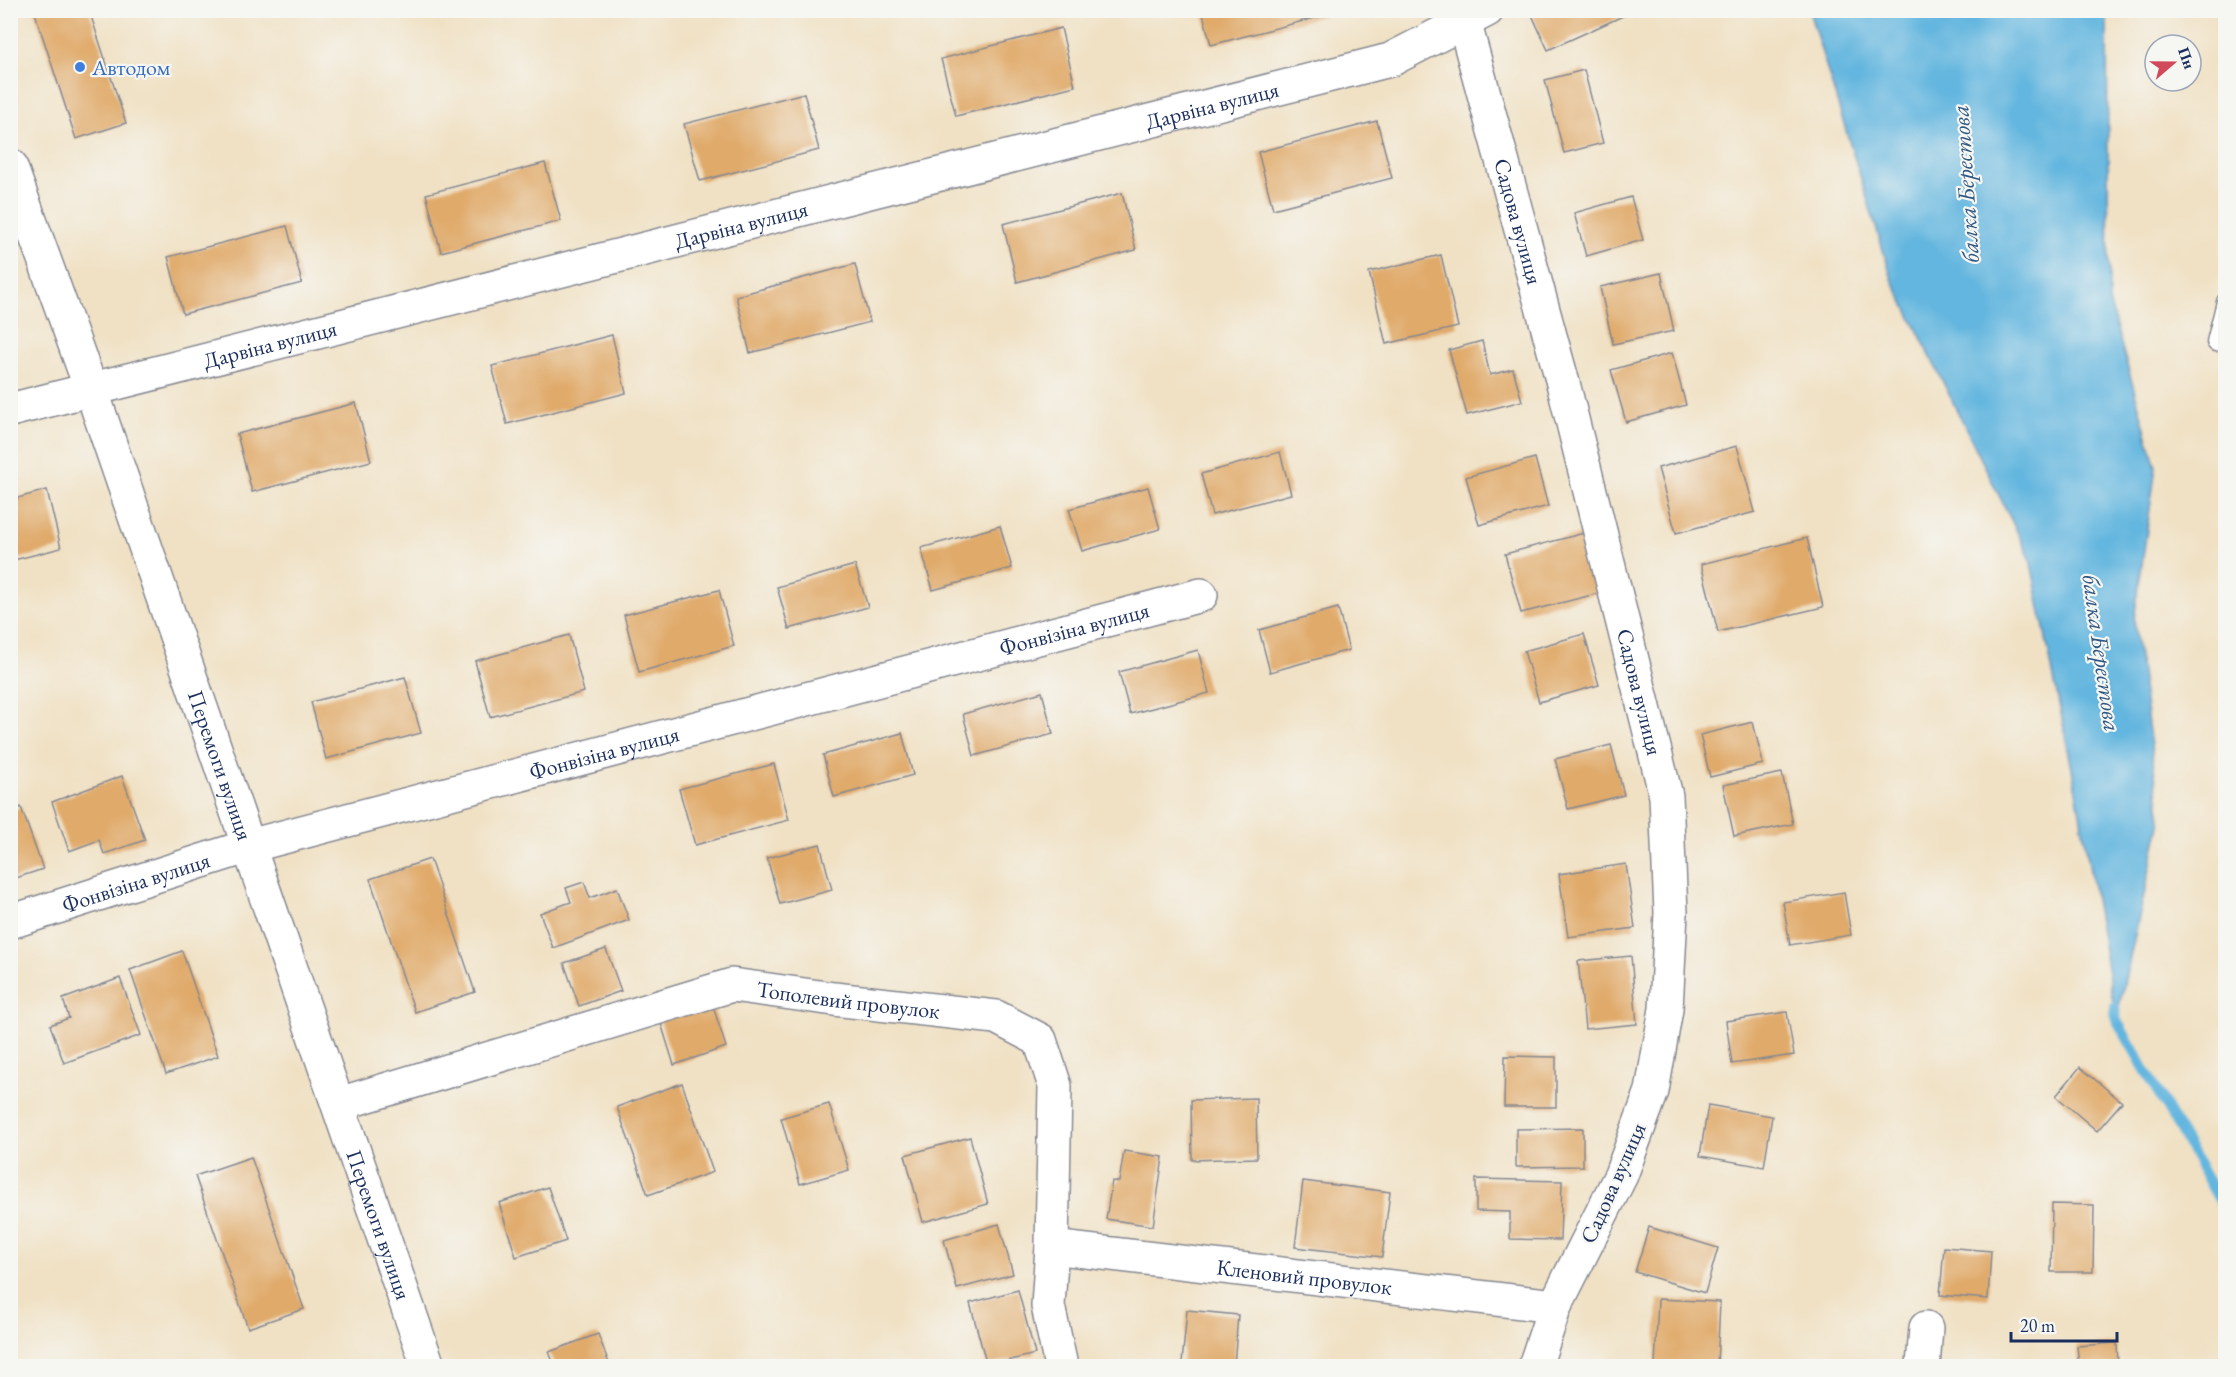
<svg xmlns="http://www.w3.org/2000/svg" width="2236" height="1377" font-family="'EB Garamond',serif">
<rect width="100%" height="100%" fill="#f6f6f2"/>
<filter id="ink" filterUnits="userSpaceOnUse"><feTurbulence type="fractalNoise" baseFrequency=".0167" numOctaves="2"/><feDisplacementMap in="SourceGraphic" scale="12" xChannelSelector="R" yChannelSelector="G"/><feConvolveMatrix kernelMatrix="1 2 1 2 8 2 1 2 1" color-interpolation-filters="sRGB"/></filter>
<filter id="wash" filterUnits="userSpaceOnUse"><feTurbulence type="fractalNoise" baseFrequency=".008" numOctaves="4" result="noise"/><feDisplacementMap in="SourceGraphic" scale="24" xChannelSelector="R" yChannelSelector="G"/><feGaussianBlur stdDeviation="1.35" result="paint"/><feColorMatrix in="noise" values="0 0 0 0 0 0 0 0 0 0 0 0 0 0 0 0 0 1.4 0 .05"/><feComposite in="paint" operator="in"/></filter>
<g filter="url(#wash)">
<rect width="100%" height="100%" fill="#f0e1c4"/>
<polygon fill="#63b6df" stroke="#3f729e" stroke-width="1.5" points="1809,11 2107,11 2109,301 2156,467 2134,620 2161,820 2116,1019 2074,779 2030,558 1892,279"/>
<g fill="none" stroke-linecap="round" stroke-linejoin="round">
<polyline stroke="#63b6df" stroke-width="10" points="2115,1007 2116,1019 2226,1212"/>
</g>
<g id="blocks">
<g fill="#e0aa6b">
<polygon points="34,10 89,10 126,123 76,139"/>
<polygon points="1202,10 1329,10 1330,14 1211,45"/>
<polygon points="1543,10 1623,10 1625,15 1548,50 1532,15"/>
<polygon points="1061,28 1075,86 956,116 941,59"/>
<polygon points="1584,70 1603,143 1564,153 1545,80"/>
<polygon points="804,93 819,150 700,181 684,124"/>
<polygon points="1377,121 1392,178 1273,209 1258,152"/>
<polygon points="545,163 561,221 441,252 426,194"/>
<polygon points="1122,193 1136,250 1017,282 1003,224"/>
<polygon points="1631,197 1643,240 1586,256 1574,213"/>
<polygon points="287,226 302,283 183,314 168,257"/>
<polygon points="1441,255 1458,327 1386,344 1369,272"/>
<polygon points="855,264 870,322 750,353 736,296"/>
<polygon points="1661,273 1674,331 1613,344 1600,287"/>
<polygon points="612,335 626,393 507,424 492,366"/>
<polygon points="1482,341 1490,375 1513,369 1522,401 1467,415 1449,350"/>
<polygon points="1672,353 1686,405 1626,422 1611,370"/>
<polygon points="356,403 371,461 252,492 237,434"/>
<polygon points="1737,446 1755,512 1676,533 1658,468"/>
<polygon points="1280,452 1291,494 1212,515 1201,474"/>
<polygon points="1535,458 1548,506 1479,525 1466,477"/>
<polygon points="1148,487 1160,529 1082,551 1069,509"/>
<polygon points="47,490 61,548 10,561 10,500"/>
<polygon points="1000,526 1012,568 933,590 921,548"/>
<polygon points="1588,532 1604,592 1521,613 1505,554"/>
<polygon points="1807,538 1823,607 1718,632 1701,564"/>
<polygon points="855,565 868,607 789,629 777,587"/>
<polygon points="719,590 734,646 639,672 624,615"/>
<polygon points="1338,608 1349,650 1270,672 1259,630"/>
<polygon points="1584,634 1599,685 1539,702 1524,651"/>
<polygon points="569,635 584,692 490,717 475,661"/>
<polygon points="1198,650 1209,693 1130,714 1119,672"/>
<polygon points="405,677 421,733 326,759 311,702"/>
<polygon points="1042,692 1053,734 974,756 963,714"/>
<polygon points="1753,722 1763,764 1710,777 1700,735"/>
<polygon points="902,733 913,775 834,797 823,755"/>
<polygon points="1611,745 1624,795 1568,809 1555,759"/>
<polygon points="774,764 789,820 695,845 679,789"/>
<polygon points="1782,773 1793,824 1734,836 1723,785"/>
<polygon points="122,776 145,840 104,854 99,840 69,851 52,802"/>
<polygon points="21,807 43,869 10,880 10,811"/>
<polygon points="820,844 832,890 780,904 767,858"/>
<polygon points="430,859 475,992 415,1012 370,879"/>
<polygon points="1626,864 1635,928 1568,937 1559,874"/>
<polygon points="584,882 590,898 617,888 629,920 553,948 540,913 571,902 566,888"/>
<polygon points="1844,892 1851,935 1790,945 1783,902"/>
<polygon points="606,949 621,991 579,1006 564,963"/>
<polygon points="182,951 218,1056 166,1074 130,970"/>
<polygon points="1631,956 1637,1024 1585,1029 1578,961"/>
<polygon points="120,978 141,1035 64,1063 50,1025 69,1018 63,999"/>
<polygon points="712,1003 726,1047 674,1065 660,1020"/>
<polygon points="1787,1012 1794,1055 1732,1064 1726,1021"/>
<polygon points="1505,1056 1556,1057 1556,1107 1504,1107"/>
<polygon points="2080,1067 2122,1102 2097,1131 2056,1096"/>
<polygon points="682,1083 713,1172 648,1195 617,1107"/>
<polygon points="1256,1098 1257,1158 1192,1160 1191,1100"/>
<polygon points="829,1104 849,1170 800,1184 781,1118"/>
<polygon points="1708,1105 1772,1116 1764,1167 1700,1156"/>
<polygon points="1583,1128 1583,1166 1516,1167 1516,1129"/>
<polygon points="970,1137 988,1204 923,1222 905,1155"/>
<polygon points="1124,1151 1163,1157 1153,1226 1106,1219 1112,1181 1119,1182"/>
<polygon points="251,1157 304,1309 248,1328 195,1176"/>
<polygon points="1476,1179 1562,1181 1560,1240 1510,1239 1510,1212 1476,1211"/>
<polygon points="1303,1181 1390,1192 1382,1257 1295,1247"/>
<polygon points="548,1187 566,1241 516,1257 499,1203"/>
<polygon points="2052,1204 2094,1205 2093,1272 2051,1272"/>
<polygon points="999,1224 1013,1274 957,1289 944,1240"/>
<polygon points="1649,1227 1718,1248 1705,1293 1635,1272"/>
<polygon points="1944,1247 1991,1251 1988,1299 1940,1295"/>
<polygon points="1018,1290 1035,1354 987,1366 970,1303"/>
<polygon points="1658,1299 1720,1302 1717,1366 1655,1366"/>
<polygon points="1187,1310 1238,1315 1234,1366 1182,1363"/>
<polygon points="598,1334 610,1366 555,1366 549,1352"/>
<polygon points="2117,1343 2118,1366 2079,1366 2077,1346"/>
</g>
</g>
</g>
<g filter="url(#ink)">
<use href="#blocks" fill-opacity="0" stroke="#868891" stroke-width="1.5"/>
<g fill="none" stroke-linecap="round" stroke-linejoin="round">
<defs>
<polyline id="lane" points="2216,342 2226,302"/>
<g id="street">
<path id="s1" d="M1461,10l103,377 102,409 5,117 -5,96 -14,82 -31,84 -66,131 -20,60"/>
<path id="s2" d="M10,410l1380,-350 97,-50"/>
<path id="s3" d="M10,922l239,-76 952,-251"/>
<path id="s4" d="M339,1104l393,-119 102,14 162,18 44,23 15,46 -3,161 -4,59 13,60"/>
<path id="s5" d="M1052,1247l503,59"/>
<polyline points="1923,1366 1926,1328"/>
</g>
<g id="secondary">
<path id="s6" d="M10,165l81,224 337,977"/>
</g>
</defs>
<use href="#lane" stroke="#868891" stroke-width="21"/>
<use href="#street" stroke="#868891" stroke-width="36"/>
<use href="#secondary" stroke="#868891" stroke-width="36"/>
<use href="#lane" stroke="#fff" stroke-width="18"/>
<use href="#street" stroke="#fff" stroke-width="33"/>
<use href="#secondary" stroke="#fff" stroke-width="33"/>
</g>
</g>
<circle fill="#3f7fe0" stroke="#f6f6f2" stroke-width="2" cx="80" cy="67" r="6"/>
<g text-anchor="middle" dominant-baseline="central" stroke-width="4.5" stroke-linejoin="round" paint-order="stroke">
<g font-size="22" fill="#366cbe" stroke="#f6f6f2" text-anchor="start">
<text x="92" y="67">Автодом</text>
</g>
<g font-size="22" fill="#1b2f5e" stroke="#f6f6f2">
<text stroke="none"><textPath href="#s2" startOffset="1240">Дарвіна вулиця</textPath></text>
<text stroke="none"><textPath href="#s1" startOffset="219">Садова вулиця</textPath></text>
<text stroke="none"><textPath href="#s2" startOffset="754">Дарвіна вулиця</textPath></text>
<text stroke="none"><textPath href="#s2" startOffset="268">Дарвіна вулиця</textPath></text>
<text stroke="none"><textPath href="#s3" startOffset="1104">Фонвізіна вулиця</textPath></text>
<text stroke="none"><textPath href="#s1" startOffset="705">Садова вулиця</textPath></text>
<text stroke="none"><textPath href="#s3" startOffset="618">Фонвізіна вулиця</textPath></text>
<text stroke="none"><textPath href="#s6" startOffset="636">Перемоги вулиця</textPath></text>
<text stroke="none"><textPath href="#s3" startOffset="132">Фонвізіна вулиця</textPath></text>
<text stroke="none"><textPath href="#s4" startOffset="528">Тополевий провулок</textPath></text>
<text transform="translate(1613 1183) rotate(-66)">Садова вулиця</text>
<text stroke="none"><textPath href="#s6" startOffset="1122">Перемоги вулиця</textPath></text>
<text stroke="none"><textPath href="#s5" startOffset="254">Кленовий провулок</textPath></text>
</g>
<g font-size="24" font-style="italic" fill="#315885" stroke="#f6f6f2">
<text transform="translate(1965 184) rotate(-94)">балка Берестова</text>
<text transform="translate(2102 653) rotate(82)">балка Берестова</text>
</g>
</g>
<rect width="2236" height="1377" fill="none" stroke="#f6f6f2" stroke-width="36"/>
<g transform="translate(2173 63) rotate(70)"><circle r="28" fill="#f6f6f2" stroke="#9ea6b7" stroke-width="1.5"/>
<path d="M0-4.5L10 22L0 15L-10 22Z" fill="#d1495b"/>
<text y="-9" font-size="16" font-weight="bold" text-anchor="middle" fill="#1b2f5e">Пн</text>
</g>
<path d="M2011 1332v9h106v-9" fill="none" stroke="#1b2f5e" stroke-width="3"/>
<text x="2020" y="1332" font-size="18" fill="#1b2f5e" stroke="#f6f6f2" stroke-width="4.5" paint-order="stroke">20 m</text>
</svg>
